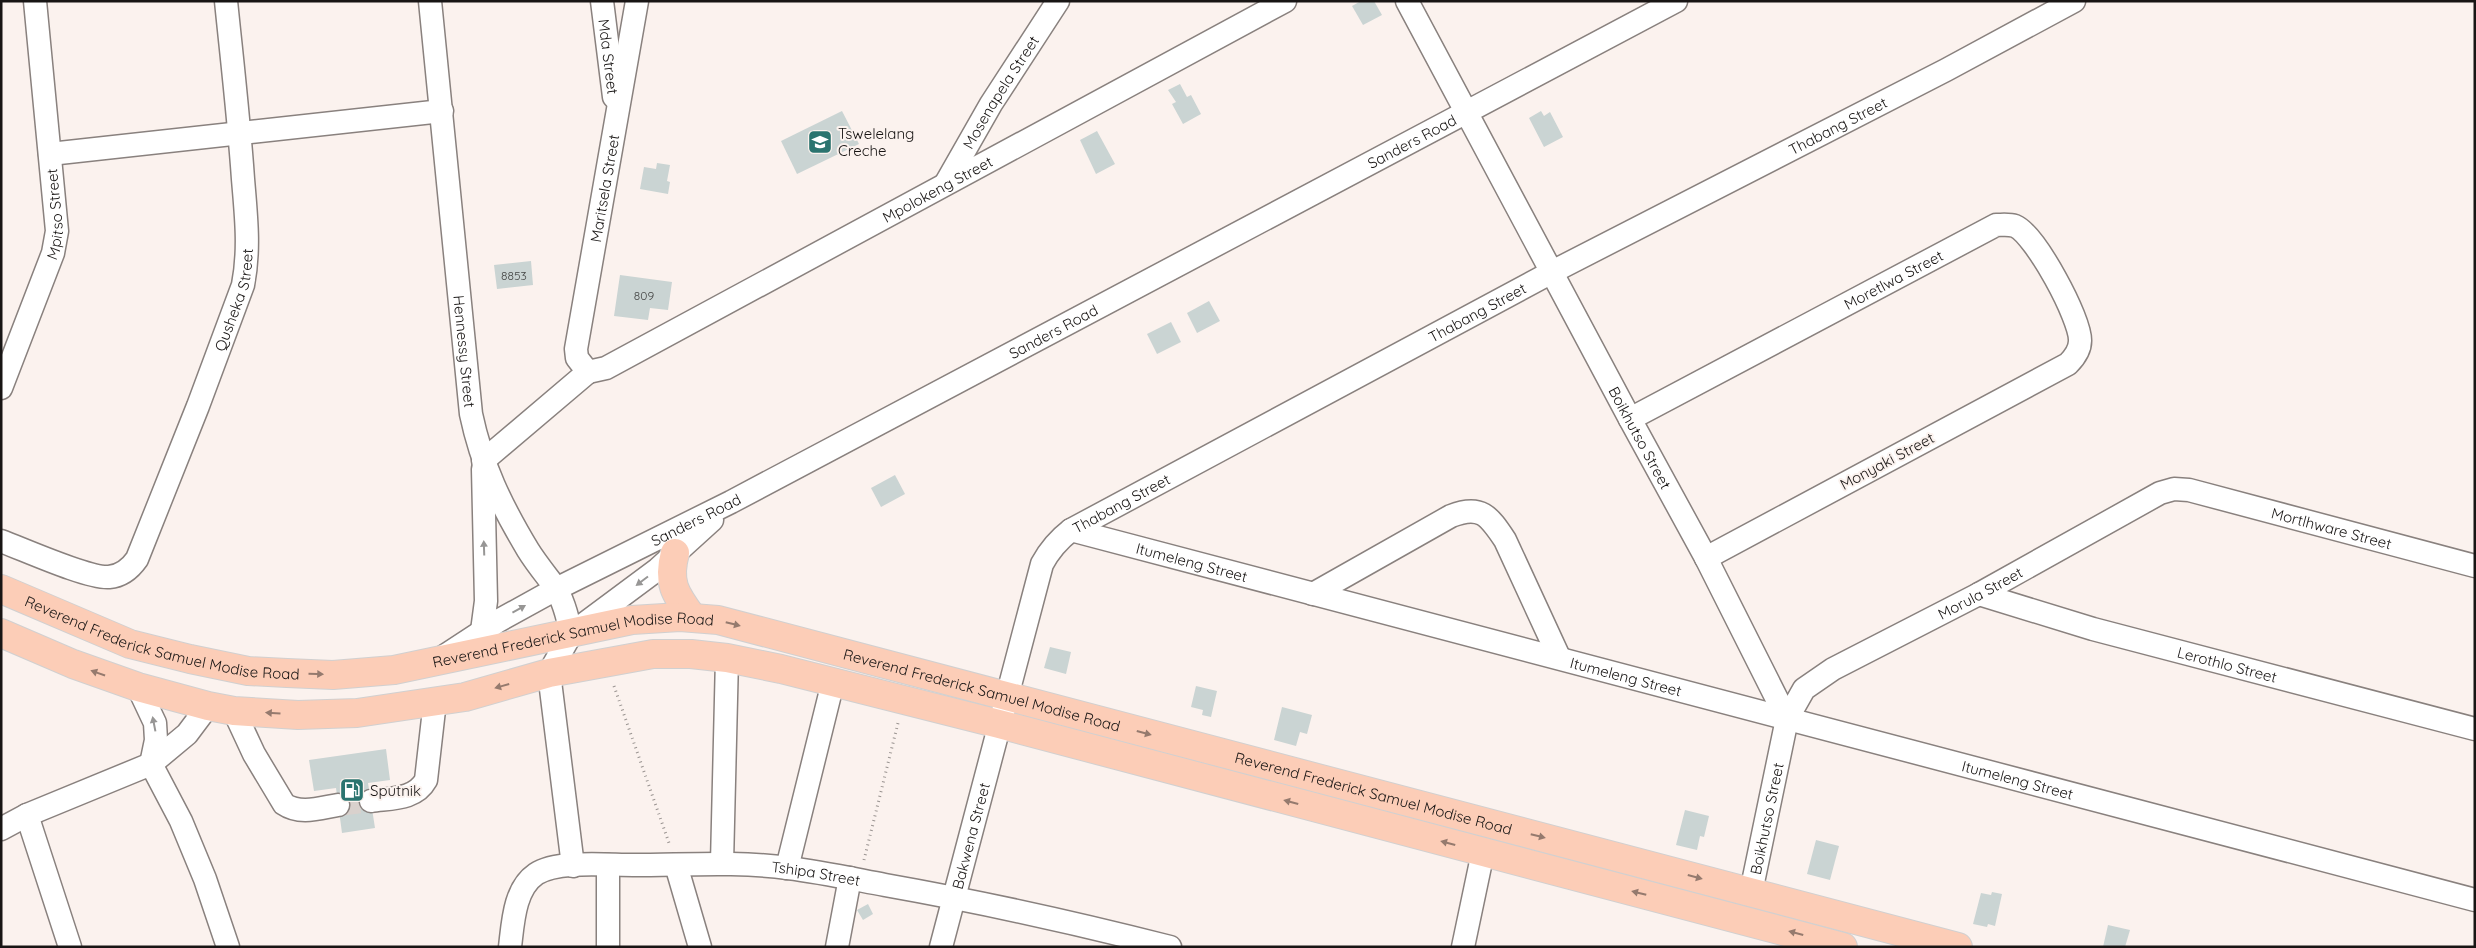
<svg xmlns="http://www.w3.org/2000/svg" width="2476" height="948" font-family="Quicksand,sans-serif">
<rect width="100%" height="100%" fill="#fbf2ee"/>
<g fill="#cad4d3">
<polygon points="1361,1 1374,1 1382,15 1363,25 1352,6"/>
<polygon points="1180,84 1187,97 1191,95 1201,114 1183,124 1172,104 1176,102 1168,90"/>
<polygon points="842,111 859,144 797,174 781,141"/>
<polygon points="1541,111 1544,116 1550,112 1563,137 1544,147 1529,118"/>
<polygon points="1097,131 1115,164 1096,174 1080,140"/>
<polygon points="657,163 670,165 667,181 670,182 668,194 640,189 644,167 656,169"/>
<polygon points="531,261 533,285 497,289 494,265"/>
<polygon points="620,275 672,282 668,310 650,308 648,320 614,316"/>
<polygon points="1209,301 1220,321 1197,333 1187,313"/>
<polygon points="1171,322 1181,342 1157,354 1147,334"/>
<polygon points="895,475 905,494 881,507 871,488"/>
<polygon points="1050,647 1071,652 1066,674 1044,668"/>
<polygon points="1196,686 1217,691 1211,717 1202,715 1203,710 1191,707"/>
<polygon points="1282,707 1312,715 1307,734 1300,732 1296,746 1274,740"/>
<polygon points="386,749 390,780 368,783 375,828 342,833 336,788 314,791 309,760"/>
<polygon points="1685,810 1709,816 1704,837 1700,836 1697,850 1676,845"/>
<polygon points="1816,840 1839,846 1830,880 1807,874"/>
<polygon points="1992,892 2002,894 1995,926 1988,924 1987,927 1973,924 1981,893 1991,895"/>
<polygon points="868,904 873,914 863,920 857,910"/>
<polygon points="2108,925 2130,930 2125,947 2103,947"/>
</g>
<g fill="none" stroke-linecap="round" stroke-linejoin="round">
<polyline stroke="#d9d1cd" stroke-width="22" stroke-dasharray="22 11" stroke-linecap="butt" points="338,805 371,801"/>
<defs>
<g id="minor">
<path id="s1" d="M430,1l41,413c11,52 30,91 57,136 8,13 18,25 27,37 9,14 13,31 16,47l-22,39 24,193"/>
<path id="s2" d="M602,1l12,96"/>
<path id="s3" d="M1407,1l223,418 76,139 81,161"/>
<polyline points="50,154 442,111"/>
<path id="s4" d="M946,183l45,-79 67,-103"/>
<path id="s5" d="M588,372l18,-4 679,-367"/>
<path id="s6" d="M588,372l-11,-14 -1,-9 61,-348"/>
<path id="s7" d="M1,388l52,-135 4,-22 -22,-230"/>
<path id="s8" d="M1630,419l366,-194c6,0 13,-1 19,1 20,8 66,93 65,115 0,10 -6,17 -12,23l-362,194"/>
<polyline points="483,461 588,372"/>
<path id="s9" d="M1071,530l1404,370"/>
<path id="s10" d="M1,541c22,8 88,38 108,36 12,-1 21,-8 28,-18l61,-153 45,-121c7,-36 3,-70 0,-106 -4,-59 -11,-119 -17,-178"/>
<path d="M1313,594l138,-78c30,-12 38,0 54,24l54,117"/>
<path id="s11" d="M1979,594l114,35 382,100"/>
<polyline points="576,630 658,569 712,520"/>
<polyline points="482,631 486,601 483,469"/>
<path id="s12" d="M443,657l55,-36 58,-32 175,-87 945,-501"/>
<polyline points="138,687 155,723 156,740 151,764 181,821 205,879 228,947"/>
<path d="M234,711l20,43 30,50c16,11 36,4 54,1"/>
<path d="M371,801c20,-3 44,-1 55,-21l9,-79"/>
<polyline points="27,815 70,947"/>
<polyline points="1,829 27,815 151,764 187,734 208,706"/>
<polyline points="722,863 727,658"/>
<polyline points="676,865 700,947"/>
<polyline points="787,868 833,682"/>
<path id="s13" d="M1751,892l36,-173 17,-30 29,-20 146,-75 181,-101 14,-4 15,1 286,76"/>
<path id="s14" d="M510,947c3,-24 4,-58 26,-73 21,-14 71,-9 97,-9 52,0 103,-4 155,3 33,4 65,11 97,17 96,17 191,38 285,62"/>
<polyline points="608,947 608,865"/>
<polyline points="837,947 850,878"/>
<path id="s15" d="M941,947l101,-383c8,-15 16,-24 29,-34l481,-258 394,-202 128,-69"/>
<polyline points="1463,947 1483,852"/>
</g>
<g id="major">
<path d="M675,553c-8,29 0,41 17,64"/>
<path id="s16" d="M1,589l129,55 60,15 58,12 39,2 46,2 61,-5 238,-50 48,-3 38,3 1240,327"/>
<polyline points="1,633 73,664 138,687 208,706 234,711 298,715 357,713 465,697 549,673 653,654 691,654 727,658 781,669 999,724 1843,947"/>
</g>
</defs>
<use href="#minor" stroke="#89817e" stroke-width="25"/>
<use href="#major" stroke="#d1d0d0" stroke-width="30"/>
<g stroke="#9a9491" stroke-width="3" stroke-dasharray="1 4" stroke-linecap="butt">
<polyline points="614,686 669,843"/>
<polyline points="864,860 898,723"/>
</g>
<use href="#minor" stroke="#fff" stroke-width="22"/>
<use href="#major" stroke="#fccdb7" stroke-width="28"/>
</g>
<defs><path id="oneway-solid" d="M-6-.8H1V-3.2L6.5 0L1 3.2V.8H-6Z" transform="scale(1.25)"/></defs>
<g fill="#979695">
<use href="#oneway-solid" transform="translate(484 548) rotate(-92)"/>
<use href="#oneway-solid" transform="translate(642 581) rotate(143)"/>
<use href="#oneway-solid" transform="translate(519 609) rotate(-29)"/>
<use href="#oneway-solid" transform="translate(154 724) rotate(-101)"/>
</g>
<g fill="#957a6e">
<use href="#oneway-solid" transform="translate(733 624) rotate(14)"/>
<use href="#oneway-solid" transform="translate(98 673) rotate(-161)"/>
<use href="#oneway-solid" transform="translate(316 674) rotate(2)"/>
<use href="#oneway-solid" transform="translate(502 686) rotate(164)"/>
<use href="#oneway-solid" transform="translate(273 713) rotate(-176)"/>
<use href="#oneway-solid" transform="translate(1144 733) rotate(15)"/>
<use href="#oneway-solid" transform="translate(1291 802) rotate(-165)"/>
<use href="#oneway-solid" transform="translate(1538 836) rotate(14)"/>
<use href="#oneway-solid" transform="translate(1448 843) rotate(-165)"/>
<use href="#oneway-solid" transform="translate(1695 877) rotate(15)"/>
<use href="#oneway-solid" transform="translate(1639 893) rotate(-166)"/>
<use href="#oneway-solid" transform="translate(1796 933) rotate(-165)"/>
</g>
<defs>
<symbol id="school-square" viewBox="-11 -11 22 22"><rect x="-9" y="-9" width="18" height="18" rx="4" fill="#2b746f" stroke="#fbf2ee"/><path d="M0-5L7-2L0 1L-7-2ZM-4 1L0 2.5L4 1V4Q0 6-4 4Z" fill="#fff"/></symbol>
<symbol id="fuel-square" viewBox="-11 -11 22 22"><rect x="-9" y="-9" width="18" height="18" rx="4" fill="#2b746f" stroke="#fbf2ee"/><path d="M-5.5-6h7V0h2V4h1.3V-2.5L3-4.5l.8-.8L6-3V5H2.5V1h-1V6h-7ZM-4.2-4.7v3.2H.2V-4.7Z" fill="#fff"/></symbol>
</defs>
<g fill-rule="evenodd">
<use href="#school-square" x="806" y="128" width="28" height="28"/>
<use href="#fuel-square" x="338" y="776" width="28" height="28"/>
</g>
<g text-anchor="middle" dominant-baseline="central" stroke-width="4" stroke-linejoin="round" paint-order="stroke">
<g font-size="12" fill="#444544">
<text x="514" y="275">8853</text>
<text x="644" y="295">809</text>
</g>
<g font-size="15" fill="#181514" stroke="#fbf2ee">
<text stroke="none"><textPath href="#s2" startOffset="56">Mda Street</textPath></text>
<text stroke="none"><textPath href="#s4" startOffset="106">Mosenapela Street</textPath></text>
<text stroke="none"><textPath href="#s15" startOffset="1308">Thabang Street</textPath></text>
<text stroke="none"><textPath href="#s12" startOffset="1098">Sanders Road</textPath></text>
<text stroke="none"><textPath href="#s6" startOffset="190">Maritsela Street</textPath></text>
<text stroke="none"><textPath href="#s5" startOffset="395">Mpolokeng Street</textPath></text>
<text stroke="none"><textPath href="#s7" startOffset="184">Mpitso Street</textPath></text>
<text stroke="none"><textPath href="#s8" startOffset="298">Moretlwa Street</textPath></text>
<text stroke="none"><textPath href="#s10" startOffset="426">Qusheka Street</textPath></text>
<text stroke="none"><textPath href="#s15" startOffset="902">Thabang Street</textPath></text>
<text stroke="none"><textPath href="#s12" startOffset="692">Sanders Road</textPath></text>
<text stroke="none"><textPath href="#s1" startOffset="352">Hennessy Street</textPath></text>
<text stroke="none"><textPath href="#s3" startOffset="495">Boikhutso Street</textPath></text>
<text transform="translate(1887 461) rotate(-28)">Monyaki Street</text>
<text stroke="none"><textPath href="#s15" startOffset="498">Thabang Street</textPath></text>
<text stroke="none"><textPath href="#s12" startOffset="288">Sanders Road</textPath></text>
<text stroke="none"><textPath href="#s13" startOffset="795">Mortlhware Street</textPath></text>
<text stroke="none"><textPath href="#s9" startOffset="125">Itumeleng Street</textPath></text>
<text stroke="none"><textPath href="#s13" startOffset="412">Morula Street</textPath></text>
<text stroke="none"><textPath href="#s16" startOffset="170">Reverend Frederick Samuel Modise Road</textPath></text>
<text stroke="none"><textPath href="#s16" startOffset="590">Reverend Frederick Samuel Modise Road</textPath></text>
<text stroke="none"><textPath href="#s11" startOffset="258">Lerothlo Street</textPath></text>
<text stroke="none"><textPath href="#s9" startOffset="574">Itumeleng Street</textPath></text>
<text stroke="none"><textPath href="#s16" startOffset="1010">Reverend Frederick Samuel Modise Road</textPath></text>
<text stroke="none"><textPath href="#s9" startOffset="979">Itumeleng Street</textPath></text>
<text stroke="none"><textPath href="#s16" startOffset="1415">Reverend Frederick Samuel Modise Road</textPath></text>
<text stroke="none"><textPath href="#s13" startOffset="75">Boikhutso Street</textPath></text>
<text stroke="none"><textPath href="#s15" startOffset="115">Bakwena Street</textPath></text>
<text stroke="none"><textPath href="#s14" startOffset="362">Tshipa Street</textPath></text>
</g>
<g font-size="15" fill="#181514" stroke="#fbf2ee" text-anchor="start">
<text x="838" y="133">Tswelelang<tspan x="838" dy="17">Creche</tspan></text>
<text x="370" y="790">Sputnik</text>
</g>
</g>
<rect width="2476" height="948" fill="none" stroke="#181514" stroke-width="5"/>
</svg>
